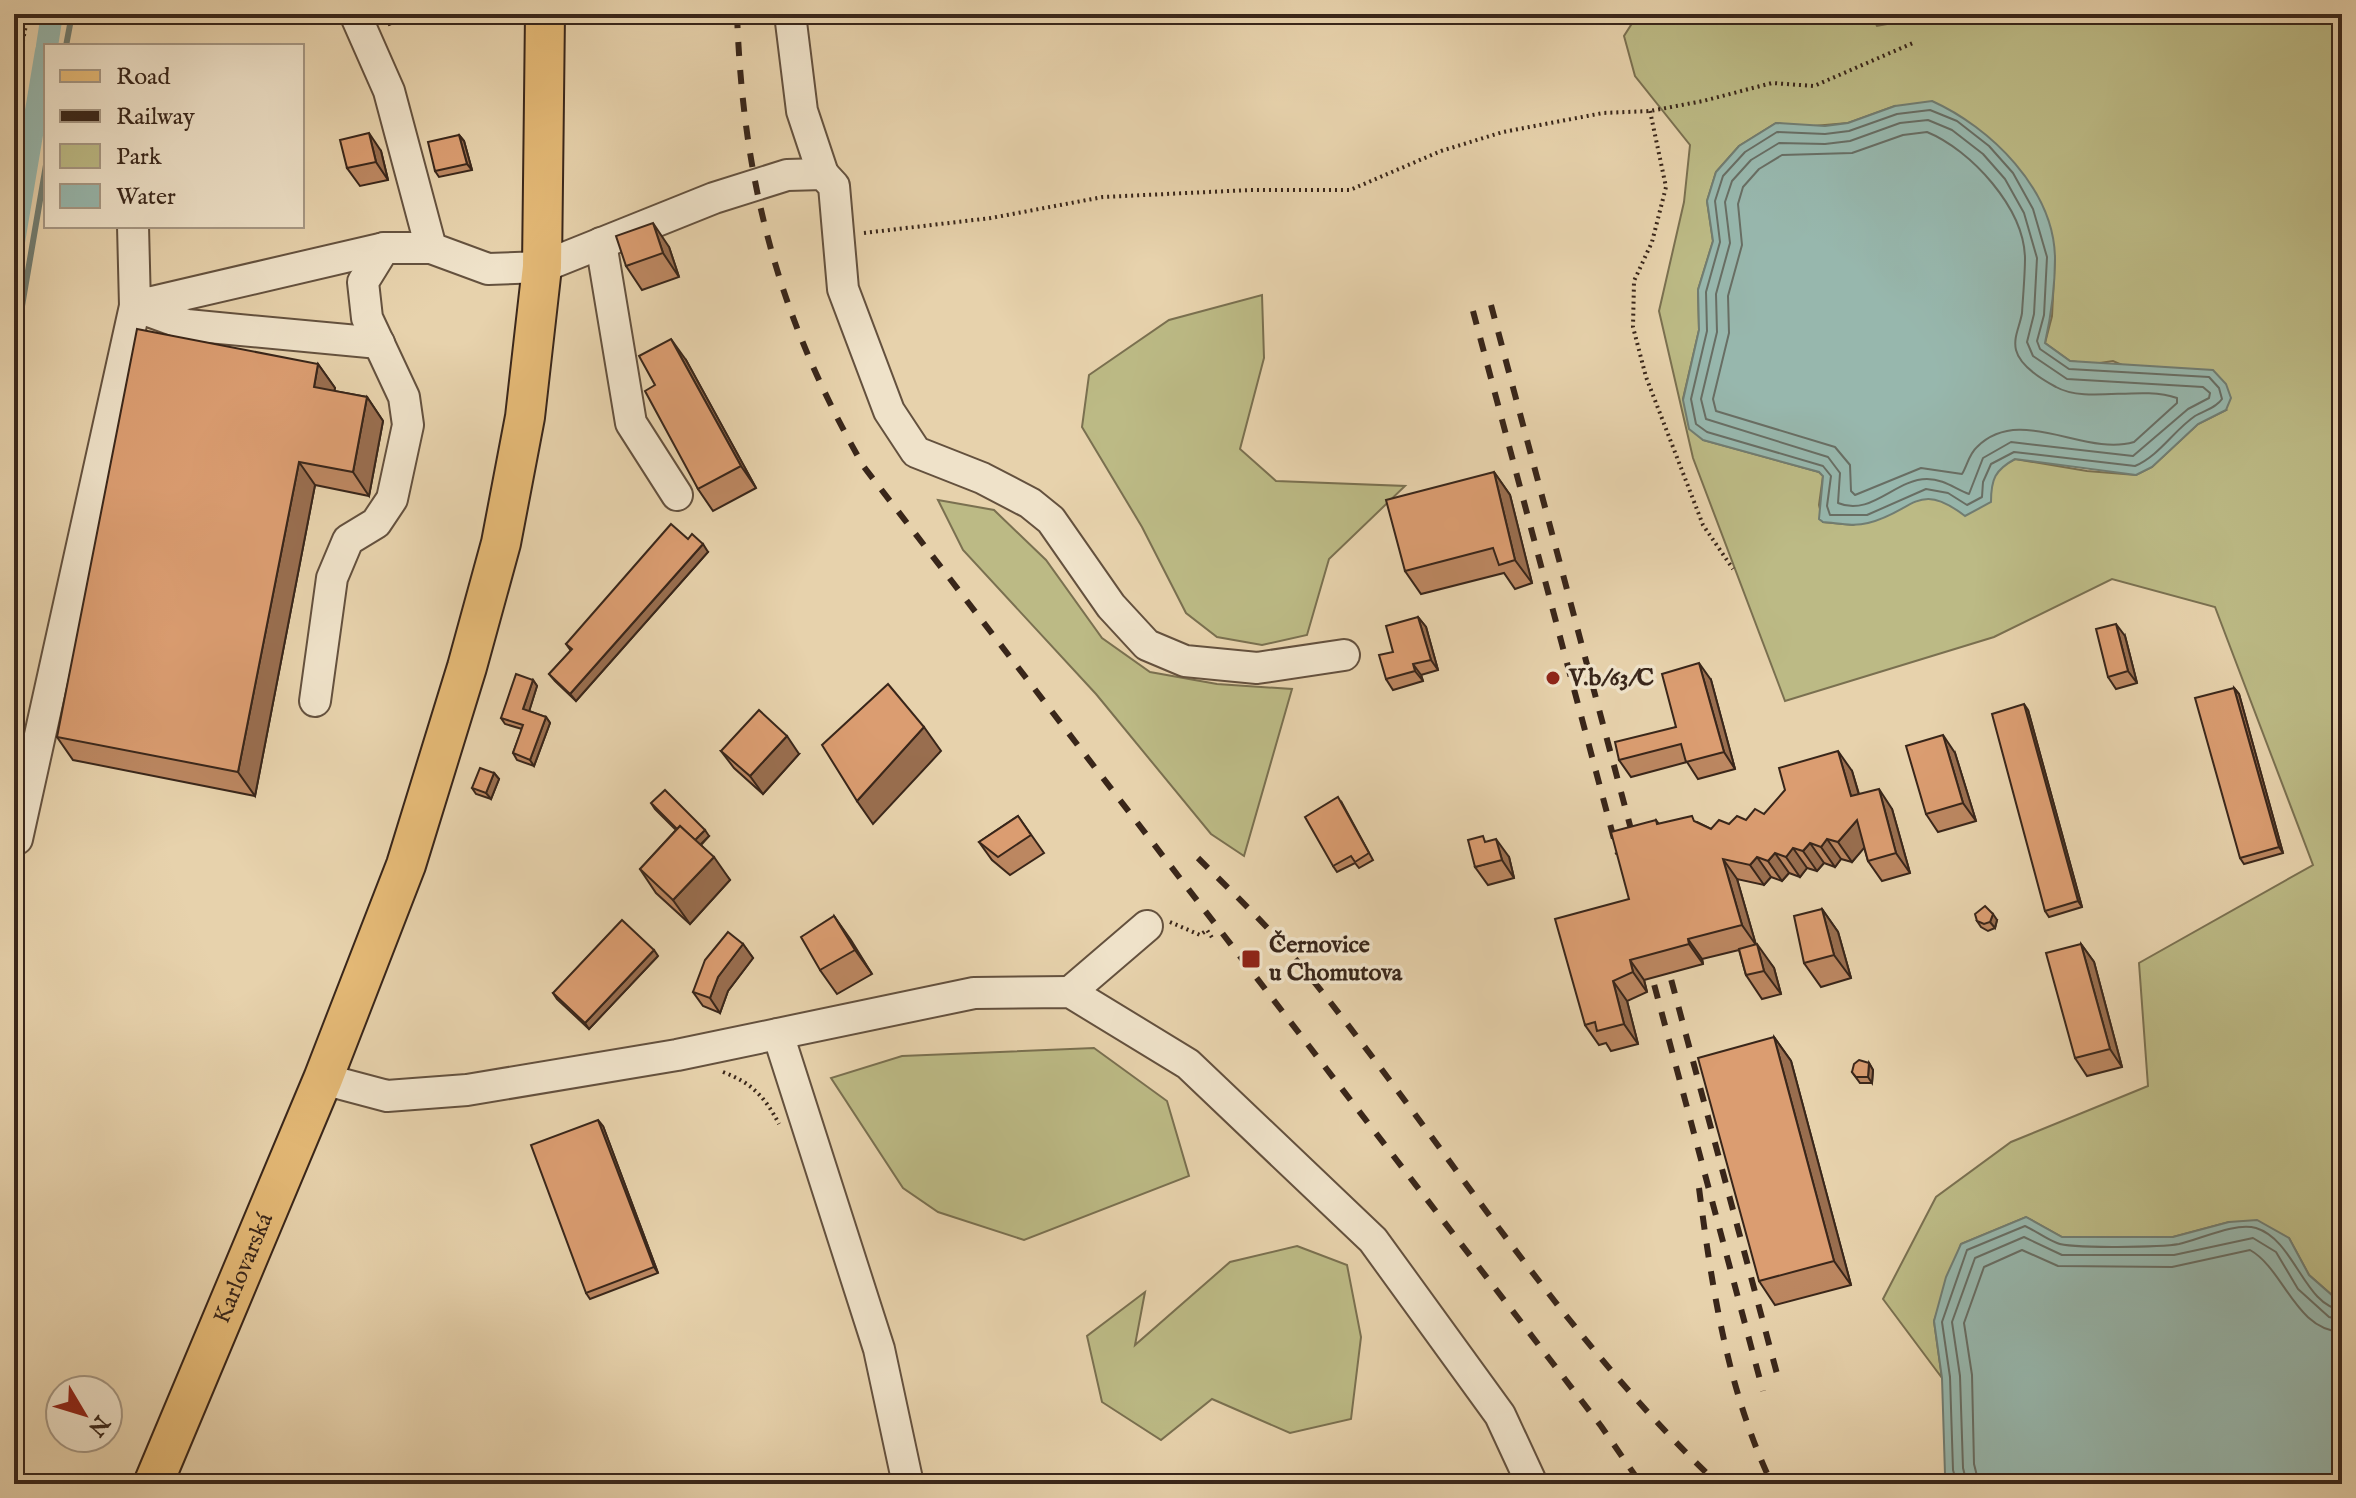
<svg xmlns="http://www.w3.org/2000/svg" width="2356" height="1498" font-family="'IM FELL English',serif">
<rect width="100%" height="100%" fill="#e7d2ac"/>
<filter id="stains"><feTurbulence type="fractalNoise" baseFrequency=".0025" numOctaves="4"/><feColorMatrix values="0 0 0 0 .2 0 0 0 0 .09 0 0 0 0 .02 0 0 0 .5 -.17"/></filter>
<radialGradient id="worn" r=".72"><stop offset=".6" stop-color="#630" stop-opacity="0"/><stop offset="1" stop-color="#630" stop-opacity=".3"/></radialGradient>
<g fill="#bcba85" stroke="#7a7050" stroke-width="2" fill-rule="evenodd">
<path d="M1638,14h233l6,12 64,-12h401v1290l-33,-29 -20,-37 -60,-16 -56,15h-111l-36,-20 -65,27 -27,77 8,57 -59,-79 53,-102 75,-55 137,-56 -9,-123 174,-98 -98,-258 -103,-28 -118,58 -209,64 -92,-243 -34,-147 25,-109 6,-57 -55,-69 -11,-40zM1895,106l160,151 -3,59 -7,27 25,18 23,3 20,-3 113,49 -28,14 -46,43 -16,8 -49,-4 -72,-12 -17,9 -7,16 -46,17 -19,-4 -73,28 -30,-3 -4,-17 4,-29 -4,-4 -116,-32 -20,-41 16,-69 -1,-40 15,-49 -6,-40 9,-29 23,-26 37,-23 26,4 46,-4z"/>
<polygon points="1262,295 1264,358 1240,449 1276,481 1405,486 1329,559 1307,635 1262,645 1217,637 1186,613 1142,527 1082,427 1089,375 1169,320"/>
<polygon points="938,500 994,510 1046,560 1102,638 1150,672 1217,684 1292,689 1244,856 1211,834 1096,694 963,550"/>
<polygon points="1094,1048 1167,1101 1189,1176 1024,1240 938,1212 903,1188 831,1078 902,1056"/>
<polygon points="1297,1246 1347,1265 1361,1337 1351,1419 1290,1433 1212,1399 1161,1440 1102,1402 1087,1336 1145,1292 1135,1345 1230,1262"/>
</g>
<g fill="#97b7ad" stroke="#717d72" stroke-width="2">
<path d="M1932,101c58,26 122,88 123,157 0,28 -4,58 -10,85l25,18 143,9 13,14 5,14 -5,12 -28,14 -46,43 -16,8 -121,-16c-20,11 -24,20 -24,43l-26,14c-48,-37 -51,-4 -97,7 -15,4 -30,0 -45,-1l-4,-3 4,-43 -4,-4 -116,-32 -14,-11 -6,-29 16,-70 -1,-40 15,-49 -6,-40 9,-29 23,-26 37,-23 49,3 23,-3 47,-17z"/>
<polygon points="2026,1217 2062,1237 2173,1237 2229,1222 2257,1220 2289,1238 2309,1275 2342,1304 2342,1484 1951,1484 1945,1474 1942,1378 1934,1321 1946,1277 1961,1244"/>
</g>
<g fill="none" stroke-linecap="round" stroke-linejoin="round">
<g stroke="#686e64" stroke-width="2">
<path d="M1930,110l27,11 32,25 24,27 20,36 14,48 -3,58 -7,26 3,8 29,20 140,8 10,11 3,11c-6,9 -17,11 -27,17 -22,15 -35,39 -60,50l-121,-14 -23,12 -8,18 -1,15 -15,8 -19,-12 -22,-4 -59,26h-37l-3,-9 4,-30 -8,-10 -116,-34 -11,-8 -5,-25 16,-68 -1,-39 14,-50 -5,-41 8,-25 22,-24 32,-20 48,2 24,-3 48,-17z"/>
<path d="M1928,120l24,10 31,24 22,25 19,34 13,45 -3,56 -7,28 6,14 34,23 136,8 7,6 -1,5 -21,11 -55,47 -122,-14 -28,16 -14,36c-14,-5 -25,-15 -42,-15 -32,0 -56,38 -89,24l2,-30 -12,-16 -122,-38 -5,-20 16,-67 -1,-38 14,-51 -5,-41 7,-21 19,-21 28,-17 46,1 25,-3 50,-18z"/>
<path d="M1927,132c44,18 97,76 98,126 0,17 -2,38 -3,55 -2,13 -9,24 -6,37 4,16 25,29 40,37 30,17 85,-2 121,11v5l-43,39c-50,15 -114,-38 -157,5 -8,7 -10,19 -15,27l-41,-6 -66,27 -4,-4 -1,-26 -15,-18 -119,-36 -3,-12 16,-66 -1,-37 14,-51 -4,-41 5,-17 16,-18 23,-14 70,-2 51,-18z"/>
<path d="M1957,1484l-4,-14 -3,-93 -8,-55 25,-72 58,-24c11,5 21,13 32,17 14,6 106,4 122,1 22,-5 56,-22 77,-16 39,12 48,78 86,82"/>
<polyline points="1967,1484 1963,1468 1960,1376 1952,1322 1975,1258 2024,1237 2062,1255 2174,1255 2253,1238 2276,1252 2298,1289 2329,1317 2342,1320"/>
<path d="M1979,1484l-5,-20 -2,-89 -8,-52 20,-56 38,-17 36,16 114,1 78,-17c34,19 45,80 92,82"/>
</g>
<g stroke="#717d72" stroke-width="6">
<polyline points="66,46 72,14"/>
<polyline points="14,353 46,165"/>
</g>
<g stroke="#97b7ad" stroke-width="22">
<polyline points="47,46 52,14"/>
<polyline points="14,242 46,51"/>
</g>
<defs>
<g id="minor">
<polyline points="355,14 389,91 431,248 488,269 542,267 714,198 787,175 823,174 834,186 843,289 889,411 916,452 982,478 1030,503 1051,520 1111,606 1147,645 1185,661 1257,668 1344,655"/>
<polyline points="790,14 802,111 823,174"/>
<polyline points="133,226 135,306 384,248"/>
<polyline points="601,243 631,423 677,495"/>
<polyline points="315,701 332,578 348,540 376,523 392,499 408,425 404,397 367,318 363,282 384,248 431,248"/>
<polyline points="17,839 135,306 187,325 379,343"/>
<polyline points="1070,992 1147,926"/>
<polyline points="778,1034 879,1349 908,1484"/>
<polyline points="323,1079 387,1096 467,1090 677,1055 974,993 1070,992 1188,1064 1373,1240 1500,1415 1532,1484"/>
</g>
<g id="major">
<path id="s1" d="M153,1484l170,-405 83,-214 61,-198 34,-124 24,-126 17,-150 3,-253"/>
</g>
</defs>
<use href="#minor" stroke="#64513e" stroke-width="34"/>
<use href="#major" stroke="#39261a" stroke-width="42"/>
<g stroke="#39261a" stroke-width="4" stroke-dasharray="2 4" stroke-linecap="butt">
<polyline points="14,89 28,14"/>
<polyline points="1650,111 1666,187 1652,242 1634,281 1633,327 1646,377 1703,525 1733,569"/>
<polyline points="864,233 991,218 1103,197 1250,190 1350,190 1441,151 1503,132 1603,113 1650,111 1703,101 1772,83 1814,86 1913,43"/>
<polyline points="1170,922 1200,935 1207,930 1213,939"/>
<path d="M723,1072c29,11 42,25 56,52"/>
</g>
<use href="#minor" stroke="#efe2c9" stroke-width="30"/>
<use href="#major" stroke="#e4b976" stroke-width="38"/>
<g stroke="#39261a" stroke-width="6" stroke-dasharray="14 14" stroke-linecap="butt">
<path d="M737,14c6,170 42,305 127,453l737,959 40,58"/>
<polyline points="1491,305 1636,848"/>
<polyline points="1473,311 1618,854"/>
<path d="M1198,858c36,36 73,71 105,110 139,171 255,364 415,516"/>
<polyline points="1664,953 1780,1385"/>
<polyline points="1647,958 1763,1391"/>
<path d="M1699,1188c13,101 29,204 73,296"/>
</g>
</g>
<g fill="#bc8761" stroke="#39261a" stroke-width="2">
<polygon points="383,14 416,14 389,25"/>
<polygon points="459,135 464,141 472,170 439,177 435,171"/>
<polygon points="381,151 388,180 360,186 347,168"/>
<polygon points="669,247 679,277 642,290 626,266"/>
<polygon points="686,360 756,488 713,511 698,489 655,385"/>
<polygon points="318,364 335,388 334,391 367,397 383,421 369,496 315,485 255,796 73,760 57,737"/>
<polygon points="1494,472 1510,495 1532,583 1515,589 1504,573 1421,594 1405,571"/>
<polygon points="688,539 708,552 576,701 555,681 549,674 571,651 566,644"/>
<polygon points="1418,617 1426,627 1438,670 1421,675 1423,681 1393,690 1386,679 1393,652"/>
<polygon points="2125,636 2137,683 2116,689 2108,677"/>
<polygon points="533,680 537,686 529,711 546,717 550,723 534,766 517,760 513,753 522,729 505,724 501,718"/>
<polygon points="1711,680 1735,769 1698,779 1687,762 1631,777 1619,760 1676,727"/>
<polygon points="2234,688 2239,694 2283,853 2244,864 2240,858"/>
<polygon points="2028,710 2082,907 2049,917 2045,911"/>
<polygon points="721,751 799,754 763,794 734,768"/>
<polygon points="1955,753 1976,821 1938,832 1926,814"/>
<polygon points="1852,771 1859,794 1892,809 1910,873 1882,881 1868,861 1864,847 1852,862 1841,859 1835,867 1824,863 1817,871 1807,868 1800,877 1789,873 1782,881 1771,877 1764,885 1737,879 1756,945 1774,968 1781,994 1762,999 1746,975 1739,950 1702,959 1703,964 1644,980 1647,992 1627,1001 1638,1044 1611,1051 1606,1043 1599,1045 1585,1025 1656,820 1659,824 1697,822 1711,829 1746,820 1764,814"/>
<polygon points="494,773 499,779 491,799 476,794 472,788"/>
<polygon points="651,803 709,836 701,845 730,880 690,924 656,893 640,869 676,830 655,809"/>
<polygon points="1342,803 1373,860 1359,868 1355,863 1337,872 1333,866"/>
<polygon points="1018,816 1044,853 1010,875 992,860 979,842"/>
<polygon points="1509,857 1514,878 1488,885 1475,867"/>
<polygon points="1822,909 1838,932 1851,978 1821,987 1804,963"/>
<polygon points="834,916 872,974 837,994 820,970"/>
<polygon points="1997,920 1995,928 1988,931 1981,927 1977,921"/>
<polygon points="743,944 753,958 728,991 720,1013 703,1006 693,992"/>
<polygon points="2081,944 2094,962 2122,1067 2087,1076 2075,1058"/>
<polygon points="658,956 589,1029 557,999 553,993"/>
<polygon points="1774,1037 1791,1061 1851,1285 1775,1305 1759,1281"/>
<polygon points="1869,1063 1873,1070 1872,1083 1860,1083 1852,1072"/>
<polygon points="603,1126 658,1273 590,1299 586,1293"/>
</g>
<g fill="#996e4f" stroke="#39261a" stroke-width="2">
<polygon points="369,133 381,151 388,180 376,162"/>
<polygon points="459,135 464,141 472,170 467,164"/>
<polygon points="653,223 669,247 679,277 663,253"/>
<polygon points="671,339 686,360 756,488 741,466"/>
<polygon points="318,364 335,388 330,411 314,387"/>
<polygon points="367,397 383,421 369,496 353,472"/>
<polygon points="299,462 315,485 255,796 238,772"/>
<polygon points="1494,472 1510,495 1532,583 1515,560"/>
<polygon points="703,544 708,552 576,701 570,694"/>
<polygon points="1418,617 1426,627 1438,670 1431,660"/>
<polygon points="2116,624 2125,636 2137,683 2128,671"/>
<polygon points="1699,663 1711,680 1735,769 1724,752"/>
<polygon points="1413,664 1421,675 1423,681 1415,671"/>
<polygon points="533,680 537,686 528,715 523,709"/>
<polygon points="2234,688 2239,694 2283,853 2279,847"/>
<polygon points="2024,704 2028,710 2082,907 2078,901"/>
<polygon points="546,717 550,723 534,766 530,760"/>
<polygon points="924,727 941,751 873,824 857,801"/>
<polygon points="1943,735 1955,753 1976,821 1963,803"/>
<polygon points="787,736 799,754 763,794 750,776"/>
<polygon points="1838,751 1852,771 1865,816 1851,796"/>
<polygon points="494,773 499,779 491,799 486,793"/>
<polygon points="1879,789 1892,809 1910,873 1896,853"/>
<polygon points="1857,820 1871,840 1852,862 1838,842"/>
<polygon points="705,830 709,836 696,849 692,843"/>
<polygon points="1496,839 1509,857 1514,878 1502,860"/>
<polygon points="1827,839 1841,859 1835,867 1821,847"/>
<polygon points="1810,843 1824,863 1817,871 1803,851"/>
<polygon points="1793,848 1807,868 1800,877 1786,857"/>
<polygon points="1775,853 1789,873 1782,881 1768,861"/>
<polygon points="714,857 730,880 690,924 673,900"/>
<polygon points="1757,857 1771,877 1764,885 1750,865"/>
<polygon points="1723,859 1737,879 1756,945 1742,925"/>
<polygon points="1822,909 1838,932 1851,978 1834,955"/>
<polygon points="1993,914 1997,920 1995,928 1990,922"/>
<polygon points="834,916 851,940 872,974 855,950"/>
<polygon points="1688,939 1702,959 1703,964 1689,944"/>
<polygon points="743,944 753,958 728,991 720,1013 710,998 718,977"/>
<polygon points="1757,944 1774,968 1781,994 1764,971"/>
<polygon points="2081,944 2094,962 2122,1067 2110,1049"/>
<polygon points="654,950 658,956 589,1029 585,1023"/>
<polygon points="1630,960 1644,980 1647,992 1633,972"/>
<polygon points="1613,981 1627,1001 1638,1044 1624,1024"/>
<polygon points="1774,1037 1791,1061 1851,1285 1834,1261"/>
<polygon points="1869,1063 1873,1070 1872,1083 1868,1077"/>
<polygon points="598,1120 603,1126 658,1273 654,1267"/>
</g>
<g fill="#db9d71" stroke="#39261a" stroke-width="2">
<polygon points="383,14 398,14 385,19"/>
<polygon points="369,133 376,162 347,168 340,140"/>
<polygon points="459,135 467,164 435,171 428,142"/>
<polygon points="653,223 663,253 626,266 616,236"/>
<polygon points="137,329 318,364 314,387 367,397 353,472 299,462 238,772 57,737"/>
<polygon points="671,339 741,466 698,489 645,391 655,385 639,356"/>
<polygon points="1494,472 1515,560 1499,565 1493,548 1405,571 1386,500"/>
<polygon points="671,524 688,539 692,534 703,544 570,694 549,674 572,649 566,644"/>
<polygon points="1418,617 1431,660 1413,664 1415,671 1386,679 1379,655 1393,652 1386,626"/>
<polygon points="2116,624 2128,671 2108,677 2096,629"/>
<polygon points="1699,663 1724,752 1686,762 1681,744 1619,760 1615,742 1676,727 1662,674"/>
<polygon points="516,674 533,680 523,709 546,717 530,760 513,753 523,725 501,718"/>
<polygon points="888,684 924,727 857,801 822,745"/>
<polygon points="2234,688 2279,847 2240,858 2195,698"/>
<polygon points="2024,704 2078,901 2045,911 1992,714"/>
<polygon points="759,710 787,736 750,776 721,751"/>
<polygon points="1943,735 1963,803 1926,814 1906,746"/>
<polygon points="1838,751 1851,796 1879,789 1896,853 1868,861 1857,820 1838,842 1827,839 1821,847 1810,843 1803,851 1793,848 1786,857 1775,853 1768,861 1757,857 1750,865 1723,859 1742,925 1688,939 1689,944 1630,960 1633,972 1613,981 1624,1024 1597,1031 1595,1022 1585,1025 1555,919 1629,899 1611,832 1656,820 1657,824 1692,816 1694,821 1711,829 1719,820 1729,824 1737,816 1746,820 1755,809 1764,814 1785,790 1779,768"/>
<polygon points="480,768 494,773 486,793 472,788"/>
<polygon points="665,790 705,830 695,840 680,826 677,829 651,803"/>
<polygon points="1338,797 1369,853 1355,862 1351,856 1333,866 1305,817"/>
<polygon points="1018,816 1031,835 998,857 979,842"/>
<polygon points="680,826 714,857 673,900 640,869"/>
<polygon points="1483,836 1485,842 1496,839 1502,860 1475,867 1468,840"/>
<polygon points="1985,906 1993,914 1990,922 1984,924 1977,921 1975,914"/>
<polygon points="1822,909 1834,955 1804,963 1794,916"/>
<polygon points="834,916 855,950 820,970 801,937"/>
<polygon points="622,920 654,950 585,1023 553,993"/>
<polygon points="728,932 743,944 718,977 710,998 693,992 705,960"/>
<polygon points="1757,944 1764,971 1746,975 1739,949"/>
<polygon points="2081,944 2110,1049 2075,1058 2046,953"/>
<polygon points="1774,1037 1834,1261 1759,1281 1698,1058"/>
<polygon points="1859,1060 1869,1063 1868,1077 1856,1077 1852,1072 1854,1064"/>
<polygon points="598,1120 654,1267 586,1293 531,1145"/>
</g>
<g fill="#8f2418" stroke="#efe2c9" stroke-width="3">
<circle cx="1553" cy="678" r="8"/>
<rect x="1241" y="949" width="20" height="20" rx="4"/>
</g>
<g text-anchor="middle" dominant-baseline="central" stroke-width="7" stroke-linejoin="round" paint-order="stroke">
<g font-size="24" font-weight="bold" fill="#39261a" stroke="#efe2c9" text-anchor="start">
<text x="1569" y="678">V.b/63/C</text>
<text x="1269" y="945">Černovice<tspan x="1269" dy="28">u Chomutova</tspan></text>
</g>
<g font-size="24" fill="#39261a" stroke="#efe2c9">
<text stroke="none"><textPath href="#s1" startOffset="234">Karlovarská</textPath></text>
</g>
</g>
<rect width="2356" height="1498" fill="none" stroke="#e7d2ac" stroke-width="48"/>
<rect x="16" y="16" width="2324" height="1466" fill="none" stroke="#39261a" stroke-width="4"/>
<rect x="24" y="24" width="2308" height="1450" fill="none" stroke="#39261a" stroke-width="2"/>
<rect x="44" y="44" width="260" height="184" fill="#efe2c9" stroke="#a69783" stroke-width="2"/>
<rect x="60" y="70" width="40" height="12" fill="#e4b976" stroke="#a69783" stroke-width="2"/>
<text x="116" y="84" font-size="24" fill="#39261a">Road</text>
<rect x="60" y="110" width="40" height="12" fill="#39261a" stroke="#a69783" stroke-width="2"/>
<text x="116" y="124" font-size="24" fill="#39261a">Railway</text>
<rect x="60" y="144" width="40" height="24" fill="#bcba85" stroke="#a69783" stroke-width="2"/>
<text x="116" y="164" font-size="24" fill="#39261a">Park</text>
<rect x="60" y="184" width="40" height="24" fill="#97b7ad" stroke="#a69783" stroke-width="2"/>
<text x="116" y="204" font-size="24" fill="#39261a">Water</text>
<g transform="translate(84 1414) rotate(128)"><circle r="38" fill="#efe2c9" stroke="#a69783" stroke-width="2"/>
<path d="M0-6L14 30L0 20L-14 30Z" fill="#8f2418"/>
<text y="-12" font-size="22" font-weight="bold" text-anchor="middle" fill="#39261a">N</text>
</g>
<rect width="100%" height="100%" filter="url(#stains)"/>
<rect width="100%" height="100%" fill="url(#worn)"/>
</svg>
